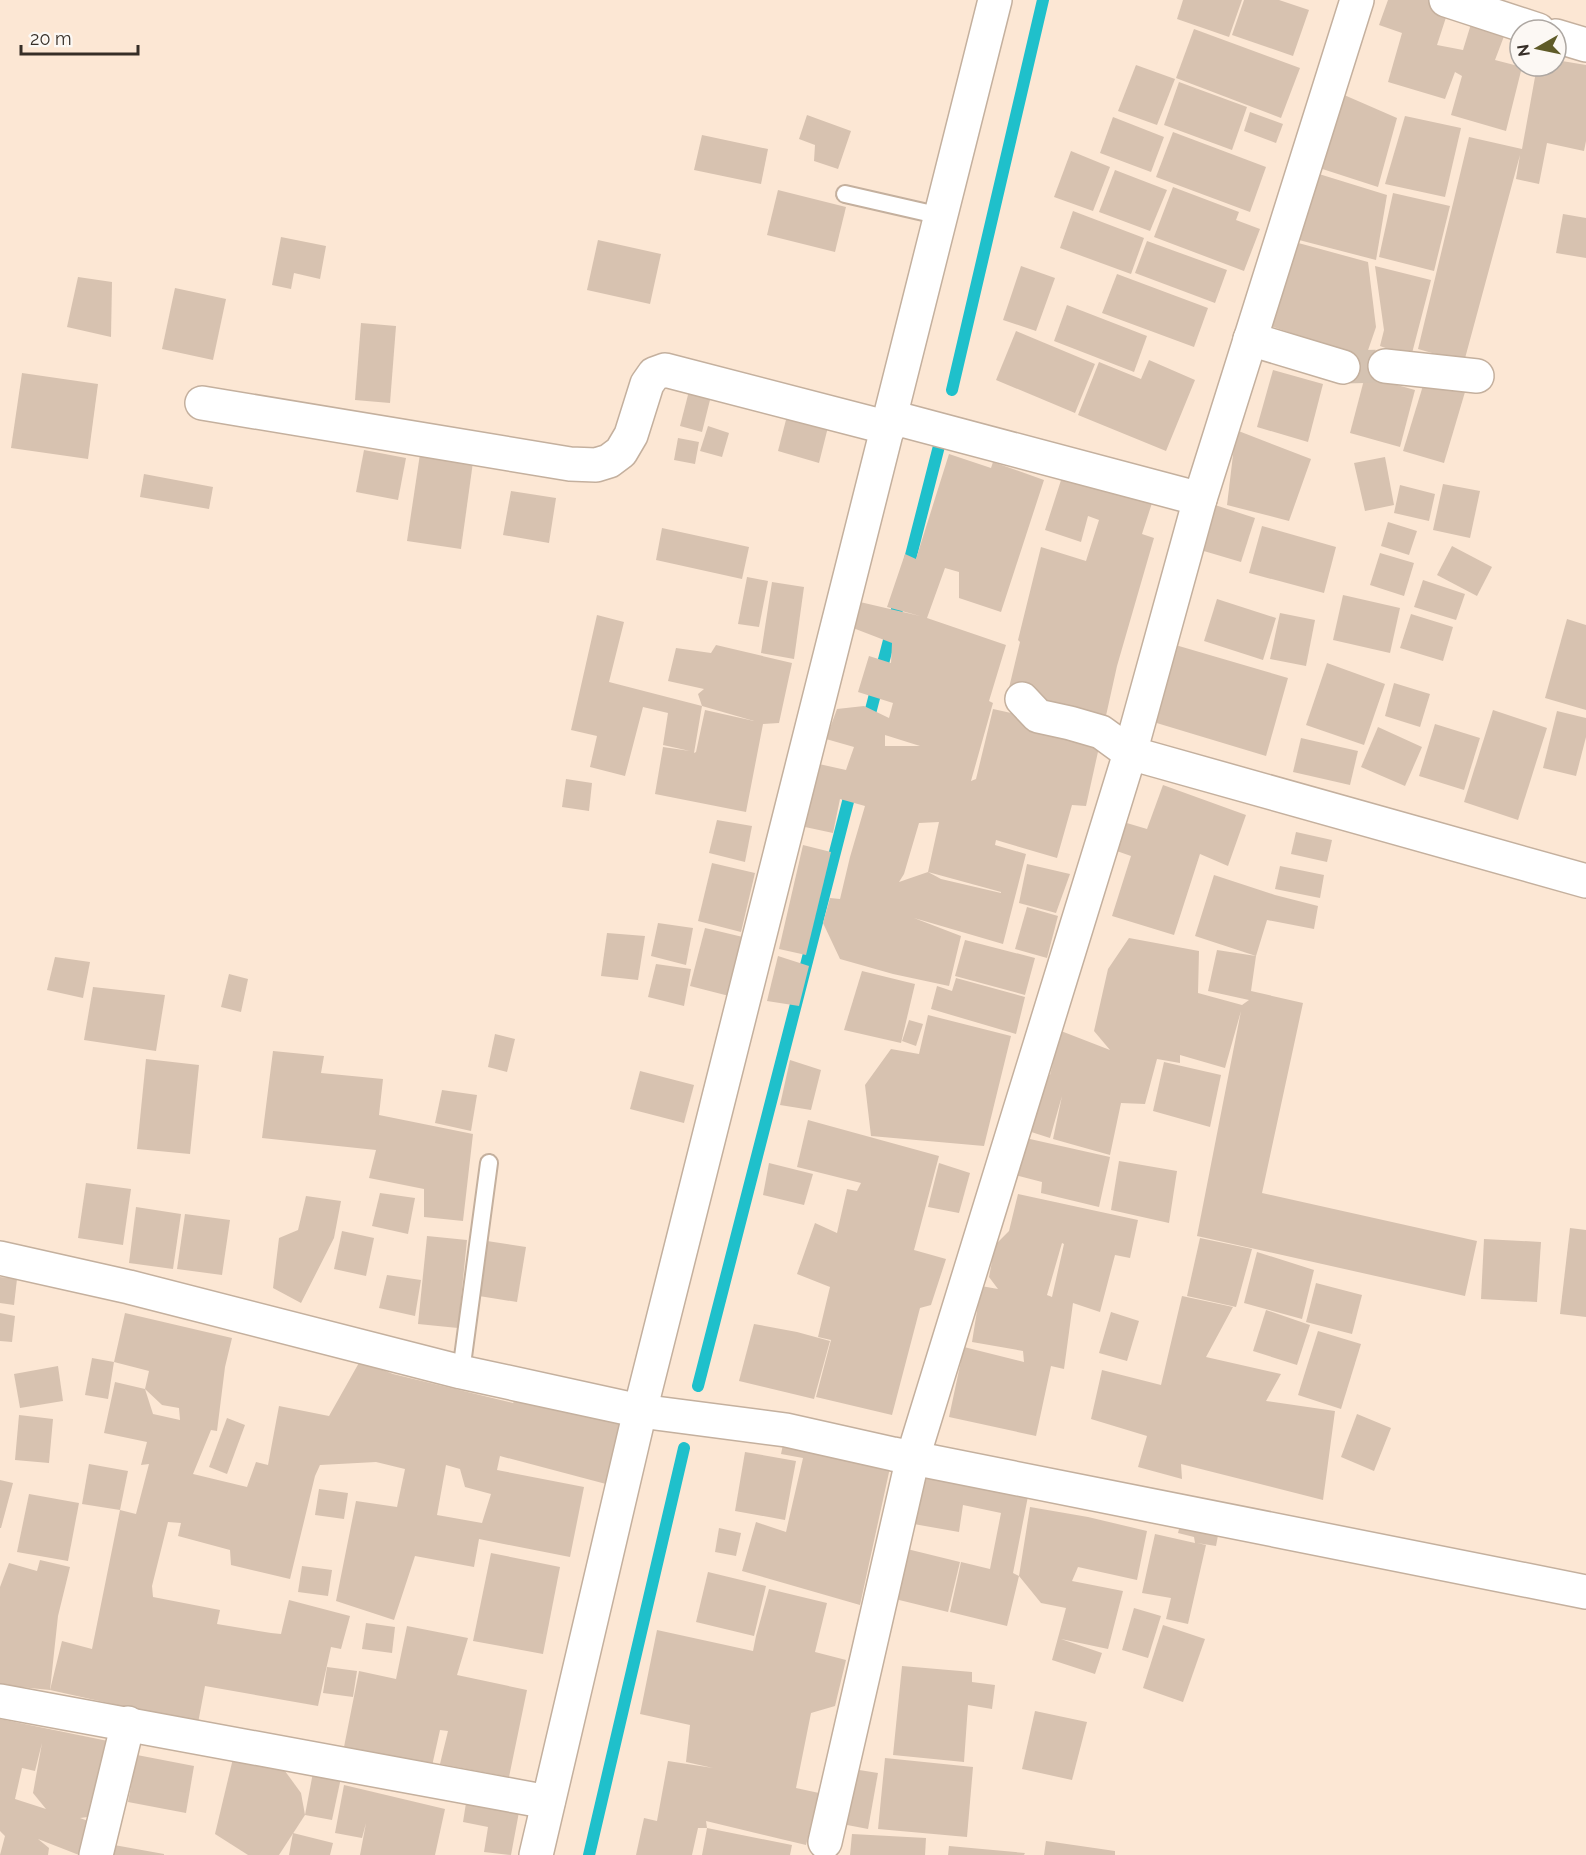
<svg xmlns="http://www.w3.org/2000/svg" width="1586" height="1855" font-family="Raleway,sans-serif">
<rect width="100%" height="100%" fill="#fce7d4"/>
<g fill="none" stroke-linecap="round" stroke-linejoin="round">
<g stroke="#1fc0cb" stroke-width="12">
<polyline points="952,390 1043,0"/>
<polyline points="907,571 939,446"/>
<polyline points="867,725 901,594"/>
<polyline points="698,1386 852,786"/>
<polyline points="589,1855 684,1448"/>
</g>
</g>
<g fill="#d7c2b0" fill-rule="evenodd">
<polygon points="1183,0 1242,0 1229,37 1177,19"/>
<polygon points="1244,0 1279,0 1309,10 1293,56 1232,35"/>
<polygon points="1388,0 1446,0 1451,2 1437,45 1463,50 1475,11 1509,23 1495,60 1522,67 1506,131 1451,115 1462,76 1455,72 1445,99 1388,82 1402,33 1379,25"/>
<polygon points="1194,29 1300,68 1281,118 1176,78"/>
<polygon points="1556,60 1586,65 1586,141 1584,151 1547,143 1539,184 1516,179 1520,155 1464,362 1418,349 1469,137 1522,149 1537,66 1556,66"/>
<polygon points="1136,65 1175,79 1157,125 1118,111"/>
<polygon points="1179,82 1247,107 1232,150 1164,125"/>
<polygon points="1335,91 1397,118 1378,187 1310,165"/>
<polygon points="1250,112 1283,124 1276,143 1244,131"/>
<polygon points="807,115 851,131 838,169 814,161 815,145 799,139"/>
<polygon points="1405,116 1461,128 1445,197 1385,184"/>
<polygon points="1113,117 1164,137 1151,172 1100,153"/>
<polygon points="1173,132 1266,167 1250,212 1156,177"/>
<polygon points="702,135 768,149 761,184 694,170"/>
<polygon points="1071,151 1110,167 1093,211 1054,197"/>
<polygon points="1115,170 1167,190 1150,231 1099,212"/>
<polygon points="1319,174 1387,195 1376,260 1299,240"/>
<polygon points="1173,187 1239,212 1236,220 1260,229 1244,271 1154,237"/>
<polygon points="778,190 846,207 835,252 767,235"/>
<polygon points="1393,193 1450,206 1434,271 1379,257"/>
<polygon points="1073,211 1144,238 1131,274 1060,248"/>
<polygon points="1563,214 1586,218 1586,258 1556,253"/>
<polygon points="281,237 326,246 320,279 294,273 291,289 272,285"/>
<polygon points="598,240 661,254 650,304 587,290"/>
<polygon points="1147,241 1227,270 1215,303 1135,273"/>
<polygon points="1291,241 1368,262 1376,327 1365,359 1262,323"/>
<polygon points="1021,266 1055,278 1036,331 1003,320"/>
<polygon points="1375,266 1431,280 1411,357 1380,346 1384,330"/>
<polygon points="1117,274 1208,308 1194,347 1102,313"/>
<polygon points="78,277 112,282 111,337 67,327"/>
<polygon points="175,288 226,299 213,360 162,349"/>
<polygon points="1067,305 1147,336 1134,372 1054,341"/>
<polygon points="361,323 396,326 390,403 355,400"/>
<polygon points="1016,331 1095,364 1075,413 996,380"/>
<polygon points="1149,360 1195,380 1166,451 1078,415 1099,362 1141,379"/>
<polygon points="1273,370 1323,384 1308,442 1257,427"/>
<polygon points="22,373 98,384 88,459 11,448"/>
<polygon points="1365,376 1415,390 1400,447 1350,433"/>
<polygon points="1425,379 1465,392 1444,463 1403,451"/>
<polygon points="689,391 711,396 702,432 680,426"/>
<polygon points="788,412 829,423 819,463 778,451"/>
<polygon points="708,426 729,433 722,457 700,451"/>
<polygon points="1236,430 1311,459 1289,521 1227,505"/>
<polygon points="678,438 699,442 695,464 674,460"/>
<polygon points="364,450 406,458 398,500 356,492"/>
<polygon points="420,454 473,462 461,549 407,541"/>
<path d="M949,454l42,14 2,-6 51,18 -43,132 -42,-14v-26l-14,-4 -18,50 79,27 -17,56 4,2 -22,78 5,-2 17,-70 87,19 -72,-36 12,-50 -2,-2 23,-93 45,14 13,-41 -11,-4 -7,26 -36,-12 18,-56 89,29 -10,31 12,4 -37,128 -31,140 -14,-1 -15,53 -61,-18 -1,5 31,9 -23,90 -89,-26 47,18 -12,50 -56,-12 -53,-15 -17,-36 7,-25 10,1 10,-42 15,-51 -25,-7 -7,34 -28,-6 14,-63 27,6 8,-23 -28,-8 11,-30 27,-3 25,12 4,-15 -35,-11 11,-36 22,7 1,-20 -39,-15 7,-26 60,14 -33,-9 18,-53 11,5zM885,735l35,11h-35zM939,822l-11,50 -29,10 5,-8 15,-51zM928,872l73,20v1l-60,-14z"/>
<polygon points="1385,457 1394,505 1365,511 1354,463"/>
<polygon points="144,474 213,487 209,509 140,497"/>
<polygon points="1443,484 1480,491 1470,538 1433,530"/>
<polygon points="1400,485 1435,494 1429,521 1394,513"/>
<polygon points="511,491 556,498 549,543 503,535"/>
<polygon points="1212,504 1255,518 1241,562 1197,549"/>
<polygon points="1388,522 1417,531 1409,555 1381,546"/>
<polygon points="1262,526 1336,547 1324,593 1249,573"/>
<polygon points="662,528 749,547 742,579 656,560"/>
<polygon points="1452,546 1492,567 1477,596 1437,575"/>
<polygon points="1380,553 1414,563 1404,596 1370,585"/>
<polygon points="747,577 768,581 759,627 738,624"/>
<polygon points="1423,580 1465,594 1456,620 1414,607"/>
<polygon points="772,582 804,587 794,659 761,653"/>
<polygon points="1343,595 1400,608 1390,653 1333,640"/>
<polygon points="1217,599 1276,618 1263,660 1204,641"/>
<polygon points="1280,613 1315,620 1306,666 1270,659"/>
<polygon points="1411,614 1453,627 1443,661 1400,648"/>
<polygon points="597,615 624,622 609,682 702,706 694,753 696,752 705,710 754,721 702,706 698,694 704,689 668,681 676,648 711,653 716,645 792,663 779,723 763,724 746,812 655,794 663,747 690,751 663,745 668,713 643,707 625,776 590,767 597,736 571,730"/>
<polygon points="1567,619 1586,625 1586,710 1545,698"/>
<polygon points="1172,644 1288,678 1266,756 1150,721"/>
<polygon points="1327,663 1385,684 1364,745 1306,725"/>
<polygon points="1394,683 1430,694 1420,727 1385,716"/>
<polygon points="1493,710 1547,728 1518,820 1464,802"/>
<polygon points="1557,711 1586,718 1586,737 1576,776 1543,768"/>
<polygon points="1435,724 1480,738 1464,790 1419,776"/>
<polygon points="1378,727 1422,747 1405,786 1361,767"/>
<polygon points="1301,738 1358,751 1350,785 1293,772"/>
<polygon points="566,779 592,783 589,811 562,807"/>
<polygon points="1163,785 1246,815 1228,866 1200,854 1174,935 1112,916 1131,856 1111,849 1120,821 1147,829"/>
<polygon points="717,820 752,826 745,862 709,853"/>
<polygon points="1296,832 1332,840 1327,862 1291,854"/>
<polygon points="803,845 831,852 806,955 779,949"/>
<polygon points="712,863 755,873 741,932 698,921"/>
<polygon points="1027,864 1070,874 1056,913 1019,903"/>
<polygon points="1280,866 1324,875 1320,898 1275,889"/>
<polygon points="1214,875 1275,895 1318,906 1314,929 1267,920 1256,956 1251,991 1303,1003 1262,1193 1477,1241 1465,1296 1197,1236 1241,1011 1225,1068 1180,1055 1180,1063 1157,1059 1145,1104 1121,1103 1110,1155 1053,1139 1062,1096 1050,1138 1025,1130 1041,1073 1050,1075 1061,1031 1110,1050 1094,1031 1108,969 1129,938 1199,951 1198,993 1242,1005 1249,1000 1208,991 1217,950 1256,956 1195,936"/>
<polygon points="1027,907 1058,916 1047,958 1015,949"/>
<polygon points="658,923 693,928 686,965 651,956"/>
<polygon points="705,928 747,938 733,997 690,986"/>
<polygon points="607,933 645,936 638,980 601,976"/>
<polygon points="965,940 1035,958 1025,995 955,976"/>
<polygon points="778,956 809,966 799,1006 767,1001"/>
<polygon points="55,957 90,962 83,998 47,990"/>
<polygon points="656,964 691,969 684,1006 648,997"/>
<polygon points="862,971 915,984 901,1043 844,1030"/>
<polygon points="229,974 248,979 241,1012 221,1007"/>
<polygon points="956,978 1025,997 1016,1034 931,1009 937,986 952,991"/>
<polygon points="93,987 165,995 156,1051 84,1040"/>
<polygon points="928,1015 1011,1036 984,1146 871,1136 865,1085 891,1049 919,1054"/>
<polygon points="909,1020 923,1024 916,1046 902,1041"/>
<polygon points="495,1034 515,1039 507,1072 488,1067"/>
<polygon points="273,1051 324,1056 321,1073 383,1079 379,1115 473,1134 463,1221 424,1217 424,1189 369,1178 376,1150 262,1138"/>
<polygon points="146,1059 199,1065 190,1154 137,1149"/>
<polygon points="790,1060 821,1070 811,1110 780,1105"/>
<polygon points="1164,1062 1221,1075 1210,1127 1153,1111"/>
<polygon points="640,1071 694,1085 684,1123 630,1109"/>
<polygon points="442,1090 477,1095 471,1131 435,1123"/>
<polygon points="808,1120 939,1156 914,1250 946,1259 931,1305 920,1308 892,1415 816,1397 831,1340 818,1337 830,1287 797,1274 815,1223 837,1233 847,1189 857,1191 861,1183 797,1167"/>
<polygon points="1021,1137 1110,1157 1099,1207 1041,1193 1042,1182 1011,1174"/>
<polygon points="1119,1161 1177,1171 1169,1223 1111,1210"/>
<polygon points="769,1163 813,1174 804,1205 763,1195"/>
<polygon points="939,1163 970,1173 959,1213 928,1207"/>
<polygon points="86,1183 131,1189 123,1245 78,1238"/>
<polygon points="380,1193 415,1198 408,1234 372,1226"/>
<path d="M1018,1194l120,26 -8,38 -15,-3 -15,57 -27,-9 -9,66 -13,-3 -15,70 -87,-19 15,-70 60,15 -1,-11 -51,-9 9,-56 17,3 -9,-12 6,-32 14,-14zM1062,1243l2,1 -12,53 -5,-2z"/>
<polygon points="306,1196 341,1201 334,1238 301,1303 273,1288 279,1238 298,1230"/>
<polygon points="136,1207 181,1214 173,1269 129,1263"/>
<polygon points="185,1214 230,1220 222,1275 177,1269"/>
<polygon points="1570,1228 1586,1230 1586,1317 1560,1314"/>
<polygon points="342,1231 374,1238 366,1276 334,1269"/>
<polygon points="427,1236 467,1240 458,1328 418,1324"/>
<polygon points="1200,1238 1252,1249 1236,1307 1187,1296"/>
<polygon points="1484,1239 1541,1242 1537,1302 1481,1299"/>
<polygon points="487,1241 526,1247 517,1302 479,1296"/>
<polygon points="1257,1252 1314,1270 1302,1319 1244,1303"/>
<polygon points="387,1275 421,1280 415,1316 379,1308"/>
<polygon points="0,1277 17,1279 14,1305 0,1303"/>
<polygon points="1316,1283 1362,1295 1352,1334 1306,1322"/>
<polygon points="1182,1296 1233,1307 1206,1357 1281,1374 1266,1401 1335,1411 1323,1500 1181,1464 1182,1479 1138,1467 1147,1436 1091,1419 1102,1370 1161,1385"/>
<polygon points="1266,1310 1310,1325 1297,1365 1253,1351"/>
<polygon points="1111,1312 1139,1321 1127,1361 1099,1353"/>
<polygon points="0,1313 15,1316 12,1342 0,1341"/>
<path d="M125,1313l107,25 -7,29 -8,64 -6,-1 -18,44 54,13 9,-25 12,3 11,-59 50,10 31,-55 33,13 120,29 5,-8 106,15 -18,74 -106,-28 -3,14 87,17 -14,70 -91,-18 -5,28 -59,-11 -21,64 -58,-19 20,-100 41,6 8,-38 -29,-7 -56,3 -5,11 -25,103 -59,-14 -1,-15 -52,-14 3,-13 -13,-1 -16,64 1,11 67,13 -3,14 54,9 10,1 8,-34 61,16 -9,33 -10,-2 -13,59 -113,-20 -7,37 -148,-33 12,-49 30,8 28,-139 16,4 13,-50 -8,1 6,-23 -43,-9 11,-51 30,7 4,-18 -35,-9zM145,1389l17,16 17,3 1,12 -27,-6zM446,1465l14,4 5,18 26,7 -9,29 -45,-8z"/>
<polygon points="754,1324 797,1332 830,1341 814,1399 739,1381"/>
<polygon points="1318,1331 1361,1344 1341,1409 1298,1395"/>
<polygon points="92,1358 114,1362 108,1399 85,1395"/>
<polygon points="58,1366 63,1401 20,1408 14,1374"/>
<polygon points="1357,1414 1391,1428 1374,1471 1341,1457"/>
<polygon points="19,1415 53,1419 49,1463 15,1460"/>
<polygon points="227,1418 245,1425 227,1474 209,1467"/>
<polygon points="786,1430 893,1454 860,1605 742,1571 756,1522 786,1532 803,1458 781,1454"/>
<polygon points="745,1452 796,1461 785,1520 735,1511"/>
<polygon points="89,1464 128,1471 120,1510 82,1504"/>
<polygon points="918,1465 1030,1486 1013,1573 1019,1576 1007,1626 950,1612 961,1562 990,1569 1001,1513 963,1505 959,1532 908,1523"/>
<polygon points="0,1480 13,1483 1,1528 0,1528"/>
<polygon points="319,1489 348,1493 344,1519 315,1515"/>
<polygon points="29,1494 79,1503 68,1561 17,1552"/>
<polygon points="1030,1507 1088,1517 1147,1531 1137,1580 1078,1567 1072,1581 1123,1591 1108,1649 1061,1639 1102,1653 1095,1674 1052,1660 1066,1608 1041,1603 1019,1576"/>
<polygon points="1184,1510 1220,1525 1216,1546 1197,1543 1206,1545 1188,1624 1166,1619 1171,1598 1142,1593 1155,1534 1195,1543 1194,1537 1178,1533"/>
<polygon points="719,1528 741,1533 736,1556 715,1552"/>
<polygon points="903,1548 960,1562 948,1612 891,1598"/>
<polygon points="491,1553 560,1567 543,1654 473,1641"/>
<polygon points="40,1560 70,1567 58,1616 50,1690 0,1685 0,1587 9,1563 37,1571"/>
<polygon points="302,1566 332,1570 328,1596 298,1592"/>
<polygon points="708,1572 766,1586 754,1636 696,1622"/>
<polygon points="769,1589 827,1603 815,1652 846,1660 835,1706 811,1713 796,1788 819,1793 806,1845 706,1821 707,1828 792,1845 790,1855 702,1855 707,1828 698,1828 692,1855 636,1855 644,1818 657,1821 668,1761 713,1768 686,1762 690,1725 640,1714 657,1630 753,1651 756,1636"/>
<polygon points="1134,1608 1161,1616 1148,1658 1122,1650"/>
<polygon points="366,1623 395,1627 392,1653 362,1649"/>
<polygon points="1163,1625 1205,1639 1183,1702 1143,1688"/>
<polygon points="407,1626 468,1638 457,1675 527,1690 509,1777 440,1764 448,1731 440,1730 432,1766 344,1747 359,1671 396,1679"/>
<polygon points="902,1666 972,1672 972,1682 995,1685 992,1709 968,1705 964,1762 893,1755"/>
<polygon points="327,1667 357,1671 353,1697 323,1693"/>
<polygon points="1035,1711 1087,1722 1072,1780 1022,1769"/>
<path d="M0,1719l108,22 -13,75 -15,2 19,7 -12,30h-8l-41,-16 11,9 -1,7h-48l5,-19 -5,-5zM42,1743l-9,50 13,16 -31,-10 7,-31 13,3z"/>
<polygon points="235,1750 277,1760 301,1793 305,1815 279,1855 248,1855 215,1834"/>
<polygon points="137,1755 194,1766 186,1813 128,1802"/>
<polygon points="885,1758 973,1767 967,1837 878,1829"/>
<polygon points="314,1767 342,1773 332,1820 305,1815"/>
<polygon points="853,1769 878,1773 868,1829 842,1824"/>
<polygon points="344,1785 445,1809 435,1855 360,1855 366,1823 362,1838 335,1833"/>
<polygon points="466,1803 519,1812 511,1855 484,1852 488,1827 463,1822"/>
<polygon points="293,1833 333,1843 330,1855 289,1855"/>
<polygon points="852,1834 926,1838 925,1855 850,1855"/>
<polygon points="1046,1841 1115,1851 1115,1855 1044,1855"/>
<polygon points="114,1845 164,1854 164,1855 112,1855"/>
<polygon points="949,1846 1025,1853 1024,1855 948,1855"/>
</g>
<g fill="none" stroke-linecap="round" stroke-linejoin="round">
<polyline stroke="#d4c2b1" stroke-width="33" stroke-dasharray="33 16" stroke-linecap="butt" points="1343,367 1385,366"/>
<defs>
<g id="service">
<polyline points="845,194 941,216"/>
<polyline points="461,1372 489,1163"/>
</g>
<g id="minor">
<polyline points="1446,0 1538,30"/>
<polyline points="1556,36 1586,45"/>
<polyline points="1250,339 1343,367"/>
<polyline points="1385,366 1477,376"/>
<polyline points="202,403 570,464 596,465 609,461 621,452 631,435 647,384 654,374 665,370 889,428"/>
<polyline points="891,417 1200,499"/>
<polyline points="1022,699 1038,716 1070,723 1101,732 1130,753 1586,881"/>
<polyline points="0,1701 548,1802"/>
<polyline points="825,1842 913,1457 1130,753 1200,499 1357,0"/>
<polyline points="96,1855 128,1723"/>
<polyline points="536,1855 640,1411 995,0"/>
</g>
<polyline id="tertiary" points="0,1258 129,1287 461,1372 640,1411 786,1430 893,1454 1586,1592"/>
</defs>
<use href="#service" stroke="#c4b09e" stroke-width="20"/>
<use href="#minor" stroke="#c4b09e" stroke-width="36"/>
<use href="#tertiary" stroke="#c4b09e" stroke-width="36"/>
<use href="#service" stroke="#fff" stroke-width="16"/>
<use href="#minor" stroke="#fff" stroke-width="33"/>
<use href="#tertiary" stroke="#fff" stroke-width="33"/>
</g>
<g transform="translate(1538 48) rotate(261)"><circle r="28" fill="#fcf8f4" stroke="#ada7a2" stroke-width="1.5"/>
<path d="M0-4.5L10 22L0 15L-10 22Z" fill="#5f5b28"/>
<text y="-9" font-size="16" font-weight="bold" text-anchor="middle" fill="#362e27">N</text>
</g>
<path d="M21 45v9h117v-9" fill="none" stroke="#362e27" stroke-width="3"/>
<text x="30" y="45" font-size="18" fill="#362e27" stroke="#fcf8f4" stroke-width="4.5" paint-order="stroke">20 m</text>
</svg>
